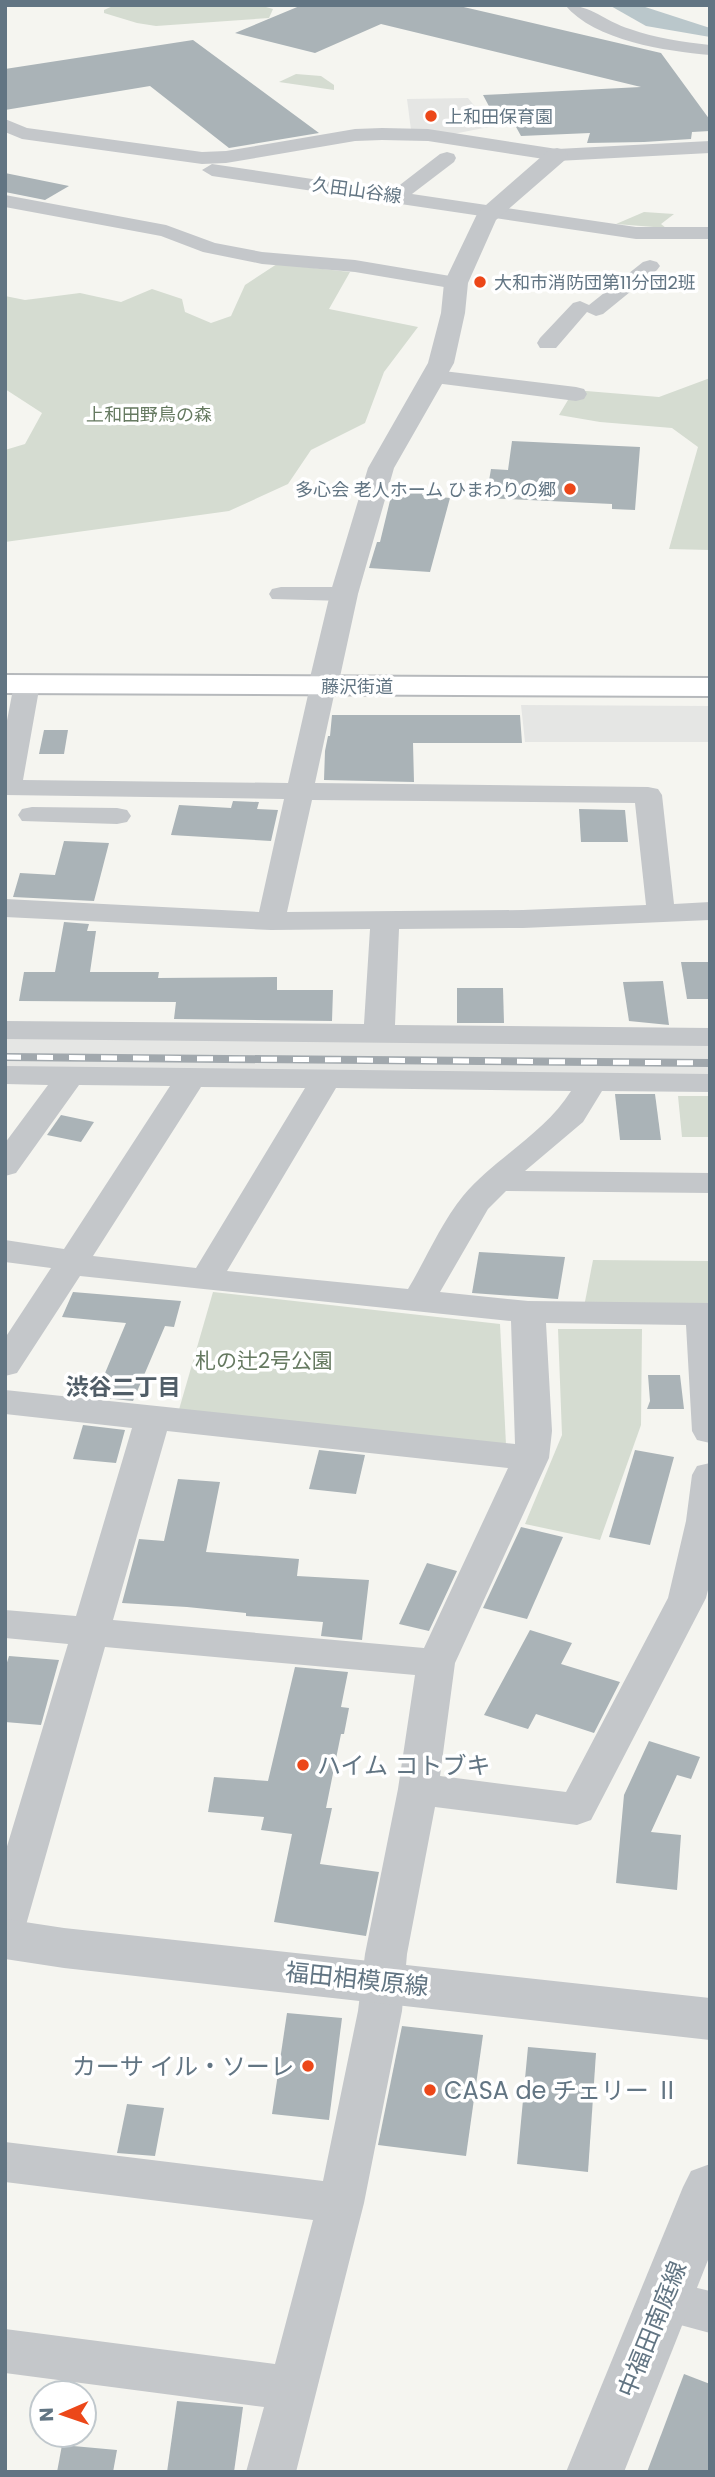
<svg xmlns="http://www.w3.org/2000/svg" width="715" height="2477" font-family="Poppins,'Noto Sans JP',sans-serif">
<rect width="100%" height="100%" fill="#f5f5f0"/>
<g fill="#e5e6e4">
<polygon points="468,98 490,125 489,127 453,134 411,130 407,99"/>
<polygon points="521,705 710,706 710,742 525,742"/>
<polygon points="5,1038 710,1044 710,1075 5,1069"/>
</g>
<g fill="#d5dcd1">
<polygon points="115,5 259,5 273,9 269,18 156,26 137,23 104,13 104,10"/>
<polygon points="296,74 321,76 334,85 334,90 279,82"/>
<polygon points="644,212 674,214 661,224 666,228 616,224"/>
<polygon points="277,264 350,272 329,309 418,327 384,372 365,423 311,450 288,484 229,511 5,542 5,450 25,444 42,413 5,389 5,296 25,300 80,293 121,302 152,289 182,299 185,312 211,323 231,316 245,285"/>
<polygon points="710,378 710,550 669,549 698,447 672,428 600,422 559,415 574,390 659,397"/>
<polygon points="678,1096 710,1096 710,1137 682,1137"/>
<polygon points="593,1260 710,1261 710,1306 584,1307"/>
<polygon points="213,1292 500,1324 506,1445 178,1413"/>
<polygon points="558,1329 642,1329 641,1425 600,1540 525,1524 562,1435"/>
</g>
<polygon fill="#bac7cb" points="609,5 639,5 710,28 710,37 646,26"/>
<g fill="#aab3b7">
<polygon points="302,5 455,5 661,53 710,120 710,131 692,132 691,139 644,142 587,143 590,133 521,136 515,125 499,125 483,95 641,87 381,24 315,53 235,33"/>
<polygon points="193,40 319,133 229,148 150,86 5,110 5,69"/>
<polygon points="5,173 69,186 45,200 5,192"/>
<polygon points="512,441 640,447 635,510 612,509 612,504 486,498 491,469 508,470"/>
<polygon points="394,484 424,486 422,495 450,498 430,572 369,568 377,542 380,542"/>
<polygon points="332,715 520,715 522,743 413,743 414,782 324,780 325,751 328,736 330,736"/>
<polygon points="44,730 68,730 64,754 39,754"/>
<polygon points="233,801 259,802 257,809 278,810 271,841 171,835 179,805 231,808"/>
<polygon points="579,809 625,810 628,842 581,842"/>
<polygon points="64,841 109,843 94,901 13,897 20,873 55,875"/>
<polygon points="64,922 89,924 87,931 96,931 90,972 159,972 158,978 277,977 277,990 333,990 332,1021 174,1019 176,1002 19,1001 24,972 55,972"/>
<polygon points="681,962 710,962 710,999 687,999"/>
<polygon points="663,981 669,1025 629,1021 623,982"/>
<polygon points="457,988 503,988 504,1023 457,1023"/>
<polygon points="615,1094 655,1094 661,1140 620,1140"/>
<polygon points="61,1115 94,1122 81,1142 47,1135"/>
<polygon points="479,1252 565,1257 558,1299 472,1293"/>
<polygon points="73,1292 181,1301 174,1327 165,1326 133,1401 95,1397 126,1323 62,1317"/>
<polygon points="648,1375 680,1375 684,1409 647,1409 650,1401"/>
<polygon points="83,1425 125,1430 116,1463 73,1459"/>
<polygon points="319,1450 365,1455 356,1494 309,1489"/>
<polygon points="635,1450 674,1457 650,1545 609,1537"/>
<polygon points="178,1479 220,1482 206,1552 299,1559 297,1576 369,1580 362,1640 321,1636 323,1622 246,1616 246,1613 187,1607 122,1603 139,1539 164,1541"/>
<polygon points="521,1527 563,1537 527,1619 483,1608"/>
<polygon points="427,1563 457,1571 429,1631 399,1624"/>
<polygon points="530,1630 572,1643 561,1664 620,1682 594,1733 536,1714 528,1729 484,1715"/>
<polygon points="9,1656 59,1660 41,1725 5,1722 5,1669"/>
<polygon points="295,1667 348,1672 341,1707 349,1708 344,1734 341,1734 326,1808 332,1808 320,1864 379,1872 366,1936 274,1922 292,1834 261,1830 264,1817 208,1812 214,1777 268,1781"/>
<polygon points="649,1741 700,1757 691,1779 677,1775 651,1832 681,1835 677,1890 616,1883 624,1795"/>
<polygon points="287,2013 342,2018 329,2120 272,2114"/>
<polygon points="402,2026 483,2035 466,2156 378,2145"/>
<polygon points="528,2047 596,2053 588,2172 517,2164"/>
<polygon points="127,2104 164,2108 155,2156 117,2153"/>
<polygon points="684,2374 710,2384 710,2472 647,2472"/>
<polygon points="177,2401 243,2407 234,2472 167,2472"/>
<polygon points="62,2445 117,2450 113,2472 57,2472"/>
</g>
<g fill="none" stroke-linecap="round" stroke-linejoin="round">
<defs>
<polygon id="trunk" points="5,675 710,678 710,696 5,693"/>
</defs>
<use href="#trunk" stroke="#b6b9bc" stroke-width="4"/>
<g fill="#c4c7ca" fill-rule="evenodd">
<path d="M565,5c27,0 39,16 65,24 26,9 52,13 80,16v10c-44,-4 -115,-14 -145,-50z"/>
<polygon points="5,119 27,128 202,152 226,151 355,129 382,128 428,129 557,149 710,141 710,153 557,161 428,141 382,140 355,141 226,163 202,164 22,139 5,132"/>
<polygon points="447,152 454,154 456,158 454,162 412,194 636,227 710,227 710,239 636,239 212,176 202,170 212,164 392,191 440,154"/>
<polygon points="5,195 166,225 215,243 262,252 355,260 456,277 463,279 466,283 463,287 456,289 355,272 262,264 203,252 161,236 5,207"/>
<polygon points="650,260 657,262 660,266 657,270 603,314 596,316 587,312 556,348 540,348 537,343 540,338 573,303 580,301 589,305 643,262"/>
<polygon points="435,370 576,387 584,389 587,394 584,399 576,401 427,382 424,377 427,372"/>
<polygon points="281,587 344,587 353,589 356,594 353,599 344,601 272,599 269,594 272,589"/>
<path d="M27,676l9,3 4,5 -17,96 265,3 22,-97 4,-5 9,-3 9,3 4,5 -21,97 333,4 10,2 4,6 12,109 36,-2v18l-187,8 -124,1 -4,96 315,3v18l-705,-7v-18l359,3 6,-95 -99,1 -266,-13v-18l254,13 25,-113 -279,-4v-64l9,-47 4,-5zM312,800l323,3 11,102 -123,5 -236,2z"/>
<polygon points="32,807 117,808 127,810 131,816 127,822 117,824 22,821 18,815 22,809"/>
<path d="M5,1066l705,8v18l-108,-1 -19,31 -58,49 185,2v20l-204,-2 -18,18 -48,83 88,9 182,2v140l-13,-3 -5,-9 -6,-106 -140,-2 6,108 -3,27 -94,205 -15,113 126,16 102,-194 18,-77 6,-46 5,-9 13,-3v119l-4,16 -115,222 -14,5 -142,-18 -28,147 -5,57 -38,192 -68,269h-50l18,-65 -259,-34v-44l270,35 38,-144 -308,-38v-40l318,39 35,-170 7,-57 33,-165 17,-114 -310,-28 -79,278 -6,12 -15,5v-89l63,-209 -63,-6v-28l71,6 56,-188 -127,-14v-24l510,54 -4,-123 -431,-45 -63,97 -12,3v-38l46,-70 -46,-6v-22l59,9 106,-163 -91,-1 -63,88 -11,3v-33l43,-58 -43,-1zM201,1087l104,1 -109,180 -103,-12zM336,1088l235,3c-26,42 -76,67 -108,105 -22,27 -37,63 -55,93l-181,-18zM167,1431l341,37 -84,180 -311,-28z"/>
<polygon points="664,2280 710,2291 710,2333 647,2316 640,2301 647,2286"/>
</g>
<g fill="#c4c7ca" fill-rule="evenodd">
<polygon points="557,148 565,150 568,155 565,160 496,220 468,283 465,313 454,363 394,468 358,594 338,686 334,692 323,695 312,692 308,686 330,594 368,468 428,363 441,313 444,283 478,212 549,150"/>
<polygon points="5,1919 64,1928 710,1998 710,2040 64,1968 5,1959"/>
<polygon points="710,2164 710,2255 624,2472 566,2472 683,2187 691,2171"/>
</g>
<use href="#trunk" fill="#fff" fill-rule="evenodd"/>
<defs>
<polyline id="rail" points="5,1057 710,1063"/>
</defs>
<use href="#rail" stroke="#a1a8ad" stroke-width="8"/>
<use href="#rail" stroke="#fff" stroke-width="5" stroke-dasharray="16" stroke-linecap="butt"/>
</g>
<g fill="#ec4719" stroke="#fff" stroke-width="2.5">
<circle cx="431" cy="116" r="7"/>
<circle cx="480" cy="282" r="7"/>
<circle cx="570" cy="489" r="7"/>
<circle cx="303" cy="1765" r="7"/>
<circle cx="308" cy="2066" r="7"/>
<circle cx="430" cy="2090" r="7"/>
</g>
<g text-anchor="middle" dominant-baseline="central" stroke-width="7" stroke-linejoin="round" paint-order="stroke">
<g font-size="18" fill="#627583" stroke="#fff" text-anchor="start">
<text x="445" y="116">上和田保育園</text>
<text x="494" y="282">大和市消防団第11分団2班</text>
<text x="556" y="489" text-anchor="end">多心会 老人ホーム ひまわりの郷</text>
</g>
<g font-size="18" fill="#627583" stroke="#fff">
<text transform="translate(357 190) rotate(8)">久田山谷線</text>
<text x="357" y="686">藤沢街道</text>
</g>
<g font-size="18" fill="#667a61" stroke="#fff">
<text x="149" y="414">上和田野鳥の森</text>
</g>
<g font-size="21" fill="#667a61" stroke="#fff">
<text x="264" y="1360">札の辻2号公園</text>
</g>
<g font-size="23" font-weight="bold" fill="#505d67" stroke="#fff">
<text x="123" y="1387">渋谷二丁目</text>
</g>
<g font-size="24" fill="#627583" stroke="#fff" text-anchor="start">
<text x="317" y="1765">ハイム コトブキ</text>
<text x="294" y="2066" text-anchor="end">カーサ イル・ソーレ</text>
<text x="444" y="2090">CASA de チェリー Ⅱ</text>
</g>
<g font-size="24" fill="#627583" stroke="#fff">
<text transform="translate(357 1979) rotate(6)">福田相模原線</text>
<text transform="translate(652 2329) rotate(-68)">中福田南庭線</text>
</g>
</g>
<rect width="715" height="2477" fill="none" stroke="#627583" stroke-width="14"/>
<g transform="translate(63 2414) rotate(268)"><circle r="33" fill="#ffffff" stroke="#c0c8cd" stroke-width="2"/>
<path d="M0-5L12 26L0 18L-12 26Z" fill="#ec4719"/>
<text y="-10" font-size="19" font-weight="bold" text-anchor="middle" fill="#627583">N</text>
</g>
</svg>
